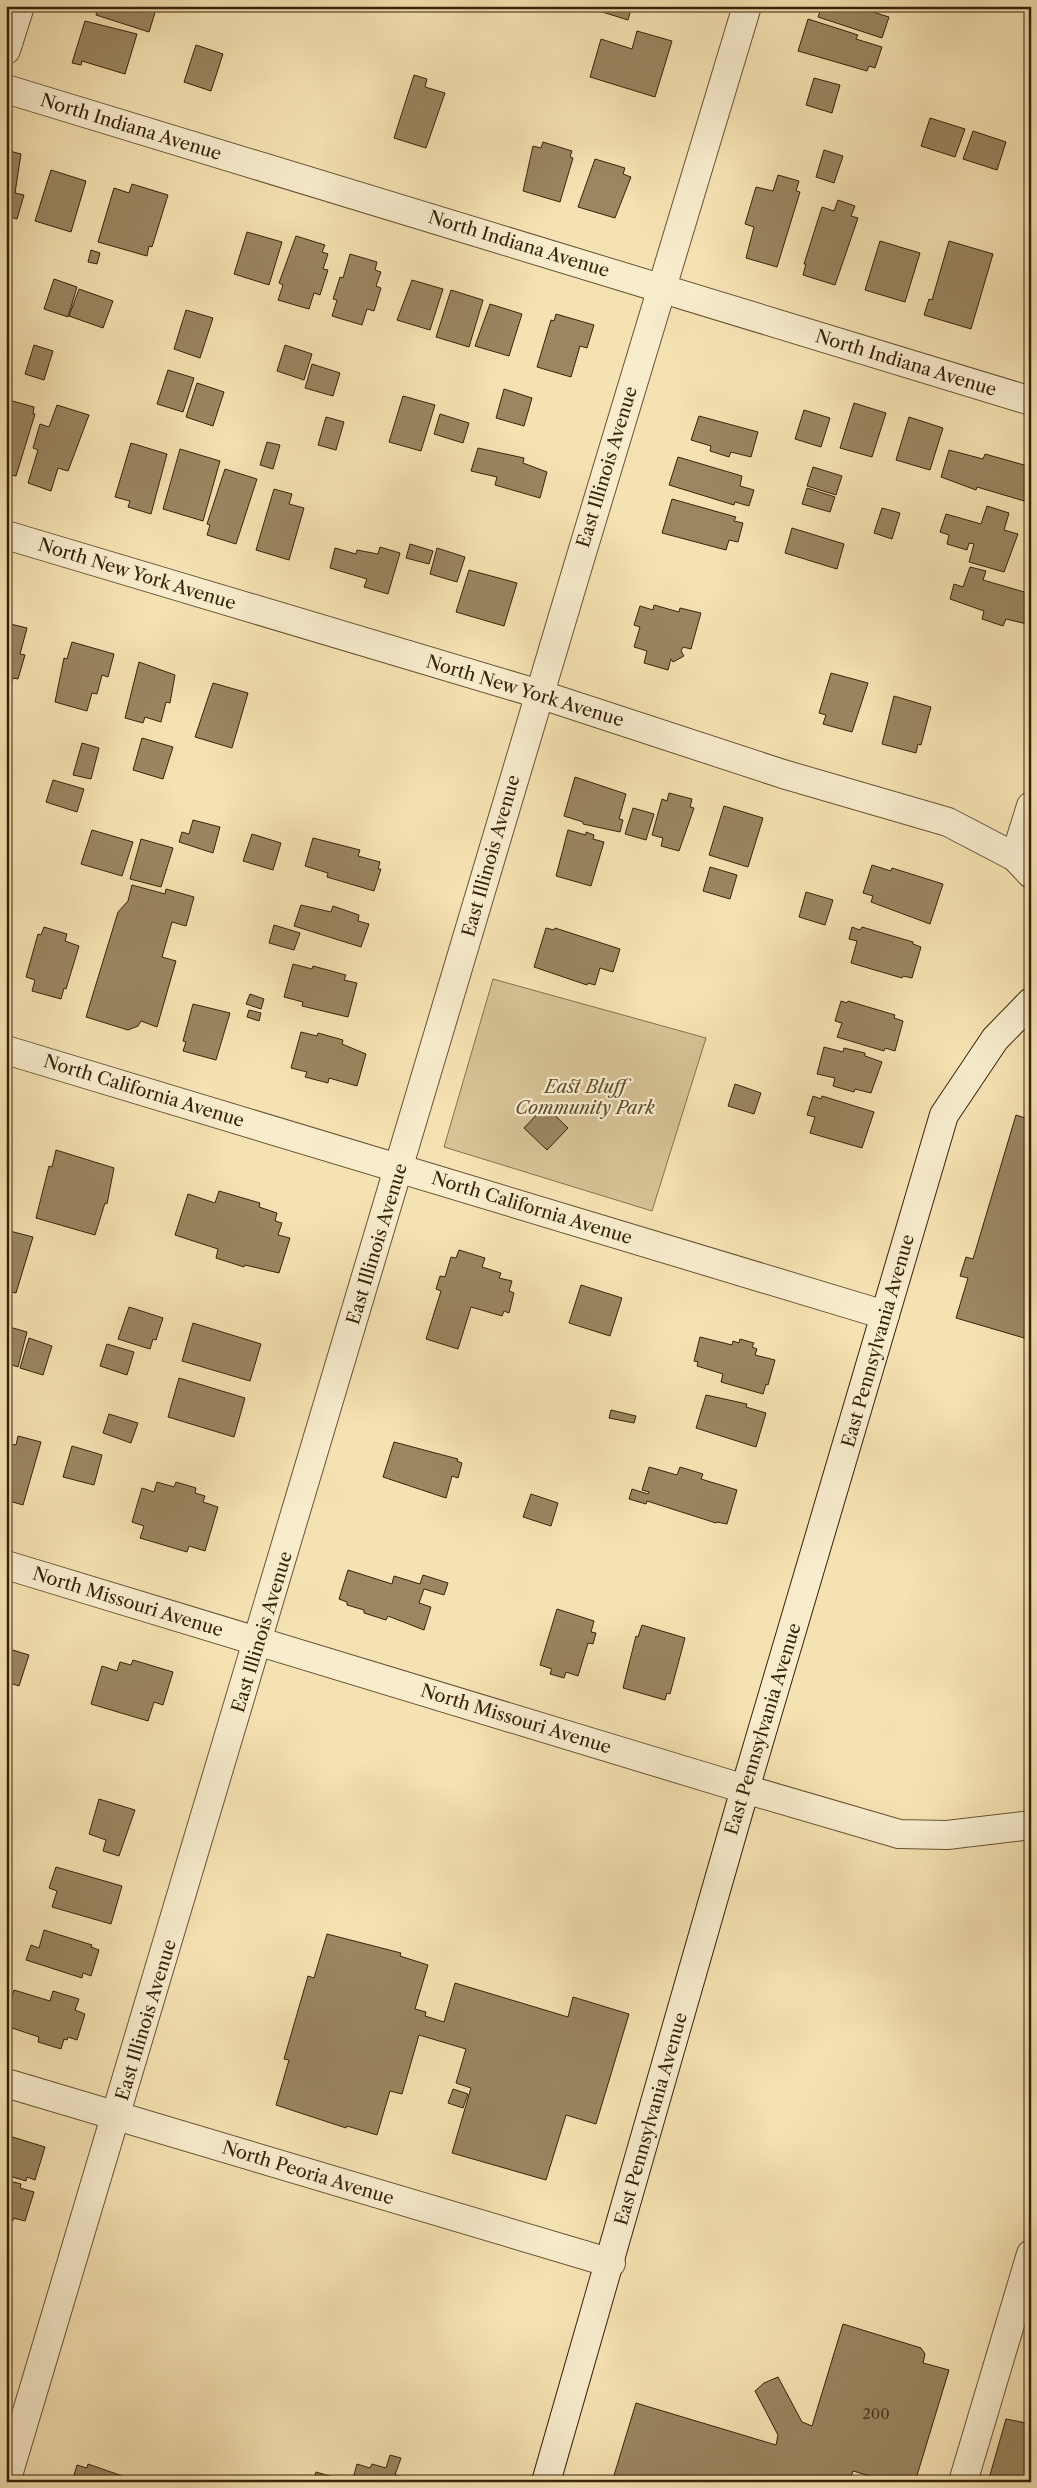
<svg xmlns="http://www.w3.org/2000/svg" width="1037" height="2488" font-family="'Libre Caslon Text',serif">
<rect width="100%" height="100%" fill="#f5e2b2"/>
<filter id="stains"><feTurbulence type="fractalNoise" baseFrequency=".004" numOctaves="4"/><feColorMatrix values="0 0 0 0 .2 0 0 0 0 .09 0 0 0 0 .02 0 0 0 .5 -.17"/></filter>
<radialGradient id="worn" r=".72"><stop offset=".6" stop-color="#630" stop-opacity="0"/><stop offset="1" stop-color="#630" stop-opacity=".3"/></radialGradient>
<polygon fill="#d5c295" stroke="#86724f" points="493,979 706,1038 652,1211 444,1147"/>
<g fill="#9a8661" stroke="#372309">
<polygon points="98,6 157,6 149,32 96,15"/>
<polygon points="583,6 632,6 628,20"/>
<polygon points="822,6 864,6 863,9 889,17 882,38 818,17"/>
<polygon points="808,19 858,35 856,39 882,47 875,68 869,66 867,71 798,51"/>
<polygon points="85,21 137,34 125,74 82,61 81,65 72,63"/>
<polygon points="637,31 672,41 655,97 590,77 601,39 632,49"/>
<polygon points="196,45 223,54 211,91 184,82"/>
<polygon points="414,75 427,79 425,87 445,93 426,148 394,138"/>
<polygon points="814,78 840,85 832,113 806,105"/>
<polygon points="930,118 965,129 955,157 921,146"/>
<polygon points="973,131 1006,142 997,170 963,159"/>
<polygon points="543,142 572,151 570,157 573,158 560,202 523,191 533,146 541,148"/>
<polygon points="6,150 21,154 15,193 24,195 17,219 6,216"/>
<polygon points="824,150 843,156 834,183 816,177"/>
<polygon points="595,159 625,168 623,174 631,177 615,218 578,207"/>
<polygon points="1031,164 1031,186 1025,184"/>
<polygon points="51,170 86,181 71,232 35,221"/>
<polygon points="778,175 799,181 796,191 800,192 777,267 746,258 754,227 745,224 756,187 773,191"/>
<polygon points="132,184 168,195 152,247 149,246 147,256 98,242 114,188 129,193"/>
<polygon points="838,200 855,206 851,216 858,218 835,285 803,275 806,264 804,264 822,207 834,211"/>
<polygon points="247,232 282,242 269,285 234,274"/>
<polygon points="296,236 325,245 322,252 328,254 323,269 328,270 320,295 314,293 309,309 278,300 283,285 279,283"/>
<polygon points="880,241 920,253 905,302 865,290"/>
<polygon points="949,241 993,254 971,329 924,315 929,299 932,300"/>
<polygon points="91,250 100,253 97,264 88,262"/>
<polygon points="350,254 377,262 375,270 381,272 376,286 381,288 374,311 367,309 362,325 332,316 337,300 333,299 340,277 343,278"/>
<polygon points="54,279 77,287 68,317 44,309"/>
<polygon points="412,280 443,289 430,330 397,320"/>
<polygon points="79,289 113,301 103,328 69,316"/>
<polygon points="451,290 483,300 469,347 436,337"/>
<polygon points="490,304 522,314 509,356 475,346"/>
<polygon points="186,310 213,318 200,358 174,349"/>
<polygon points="556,314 594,325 587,348 580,346 571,377 537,367 551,320 554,321"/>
<polygon points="34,345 53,351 44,380 25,374"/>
<polygon points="285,345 312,354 304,380 277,371"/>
<polygon points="312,364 340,373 333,396 305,388"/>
<polygon points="168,370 194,378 183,412 157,404"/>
<polygon points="197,383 224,392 213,426 186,417"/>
<polygon points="504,389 532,398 524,426 496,418"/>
<polygon points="403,396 435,405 421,451 389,442"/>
<polygon points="9,400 34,407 33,414 35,414 16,476 6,474 6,405"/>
<polygon points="854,403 886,413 872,457 840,448"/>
<polygon points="57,405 89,415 68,471 58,468 51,491 28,483 38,450 33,448 40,424 49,427"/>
<polygon points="804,410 830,418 821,447 795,439"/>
<polygon points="440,414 469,423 463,443 434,434"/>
<polygon points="699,416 758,432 751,457 731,452 729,457 710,451 711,446 691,440"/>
<polygon points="326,417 344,422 336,450 318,445"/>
<polygon points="909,417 943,428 930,470 896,460"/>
<polygon points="267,442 280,445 273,469 260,465"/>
<polygon points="131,443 167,454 151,514 128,507 130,501 115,497"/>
<polygon points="478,448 524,458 523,463 547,472 540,498 495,485 497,477 471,471"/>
<polygon points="180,449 220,461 203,521 163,509"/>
<polygon points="949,450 983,459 985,454 1031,467 1031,503 977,487 976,490 941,477"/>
<polygon points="678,457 742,476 740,486 754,490 749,506 735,502 734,505 669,485"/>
<polygon points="813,467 842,476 836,495 807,486"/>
<polygon points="225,469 257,479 236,544 207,535 210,525 207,524"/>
<polygon points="807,488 835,497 830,512 802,504"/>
<polygon points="274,489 292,494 289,504 304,508 289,560 256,550"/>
<polygon points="672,499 736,517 734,521 743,523 738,542 729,540 726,550 662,533"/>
<polygon points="987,506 1009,513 1004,530 1018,534 1004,572 969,562 974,544 969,543 967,550 947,544 949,535 940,532 946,514 981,524"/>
<polygon points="882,508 900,513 892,539 874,533"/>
<polygon points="792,528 844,544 837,569 785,553"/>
<polygon points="410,544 433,551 429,564 406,558"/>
<polygon points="380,547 400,553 388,594 364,587 367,579 330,568 335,548 356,554 357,550 378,554"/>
<polygon points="437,548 465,557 457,582 430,574"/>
<polygon points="970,567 986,571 983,580 1031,594 1031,625 1006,619 1003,626 982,619 984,611 950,599 954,584 963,587"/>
<polygon points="469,570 517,583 504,626 456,612"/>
<polygon points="654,605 679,612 680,608 701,613 691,649 683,647 681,651 684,656 673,662 671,659 668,670 644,663 647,651 634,647 640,627 634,625 640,606 653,610"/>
<polygon points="6,623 27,628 20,654 25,655 18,679 13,678 9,692 6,692"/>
<polygon points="72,642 114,654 108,677 102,675 97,694 92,693 87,711 55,702 64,658 67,659"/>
<polygon points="139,662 175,675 170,703 166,702 161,722 145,717 143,723 125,718"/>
<polygon points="831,673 868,683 852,732 823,724 826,715 819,713"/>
<polygon points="213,683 248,693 232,748 195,737"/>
<polygon points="894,696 931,707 921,745 918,744 916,753 882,744"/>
<polygon points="142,738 173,747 163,779 133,770"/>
<polygon points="82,743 99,748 91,779 73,775"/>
<polygon points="575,777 626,794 619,819 623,820 620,832 583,824 583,822 564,816"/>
<polygon points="53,780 84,789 77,812 46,802"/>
<polygon points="669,793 692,799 690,807 694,808 679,851 661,846 663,838 652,835 662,799 667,801"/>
<polygon points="724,806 763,818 748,867 709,855"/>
<polygon points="633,808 654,814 646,840 625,834"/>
<polygon points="193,820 220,827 213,853 179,842 182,832 189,834"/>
<polygon points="92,830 133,842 122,876 81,864"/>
<polygon points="568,830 586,835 586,832 594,835 593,839 604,842 591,886 556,876"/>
<polygon points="252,834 281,843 273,870 243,861"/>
<polygon points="313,838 360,850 358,856 380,862 378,869 381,869 374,891 327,877 328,873 305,866"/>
<polygon points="141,839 173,848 161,887 130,879"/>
<polygon points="872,865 891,871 892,868 943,884 930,924 871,902 873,896 863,893"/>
<polygon points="710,867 737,875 730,899 703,891"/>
<polygon points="132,885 165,894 166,889 194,897 186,926 172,922 162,957 176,961 157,1027 141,1021 138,1026 128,1030 86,1017 118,912 128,901"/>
<polygon points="806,892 833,900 825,925 799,917"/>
<polygon points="301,905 331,912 333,906 359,915 358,921 369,924 361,947 294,926"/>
<polygon points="274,925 300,933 294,950 269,943"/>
<polygon points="44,927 67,934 65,941 79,946 66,989 64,988 61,999 32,991 35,980 26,977 38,934 41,935"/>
<polygon points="852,927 860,930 862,927 913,942 913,944 921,947 912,978 903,976 902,978 851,963 857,941 849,939"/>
<polygon points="546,928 554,930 555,928 620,949 613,972 600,968 595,985 588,983 587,985 534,967"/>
<polygon points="293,964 312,969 313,966 346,975 344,980 357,983 348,1017 302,1006 303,1002 284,997"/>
<polygon points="250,994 264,999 261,1009 246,1004"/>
<polygon points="841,1001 847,1003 848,1001 895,1015 894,1018 903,1021 895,1051 885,1048 884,1051 837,1037 842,1023 835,1021"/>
<polygon points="193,1004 230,1013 216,1060 183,1051 186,1042 183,1041"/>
<polygon points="249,1010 261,1013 259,1021 247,1017"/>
<polygon points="301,1032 317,1036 318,1033 343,1040 342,1044 366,1054 357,1086 329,1078 328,1083 305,1077 307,1072 291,1068"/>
<polygon points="824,1047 843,1052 844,1048 865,1053 865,1056 882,1062 871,1093 855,1089 854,1092 833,1086 835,1078 817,1074"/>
<polygon points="735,1084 761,1093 754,1114 728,1106"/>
<polygon points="813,1096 821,1099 822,1096 874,1112 862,1148 810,1133 815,1117 807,1115"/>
<polygon points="545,1106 568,1128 547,1150 524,1128"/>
<polygon points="1016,1115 1031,1120 1031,1340 956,1318 968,1278 960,1276 966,1257 973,1259"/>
<polygon points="56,1150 114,1168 107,1204 105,1203 95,1235 36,1218 49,1166 52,1167"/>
<polygon points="219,1191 260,1203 259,1207 277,1213 275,1221 282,1223 278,1235 290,1238 279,1273 245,1265 244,1267 216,1258 218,1249 175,1235 188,1194 215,1203"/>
<polygon points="6,1230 33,1237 16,1293 6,1291"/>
<polygon points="459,1250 485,1258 482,1267 501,1273 499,1278 512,1281 509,1291 514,1293 509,1313 504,1311 502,1316 471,1307 458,1349 426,1339 441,1291 436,1289 440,1276 445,1277 451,1257 456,1258"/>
<polygon points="581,1285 622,1298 610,1336 569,1323"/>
<polygon points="129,1307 163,1318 156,1340 153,1339 150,1349 118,1339"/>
<polygon points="193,1323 261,1344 250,1381 182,1361"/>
<polygon points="6,1326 27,1332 18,1367 6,1363"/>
<polygon points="700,1337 732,1345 733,1341 739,1343 740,1339 754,1343 752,1347 757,1349 755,1355 775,1360 768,1385 766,1384 763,1394 721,1382 723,1374 697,1366 698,1362 694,1361"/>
<polygon points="29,1338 52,1346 43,1375 20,1368"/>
<polygon points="107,1344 134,1352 127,1375 100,1366"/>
<polygon points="179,1378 245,1398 234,1437 168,1417"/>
<polygon points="706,1395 747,1404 746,1407 766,1413 756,1447 696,1428"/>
<polygon points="611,1410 636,1416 634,1423 609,1418"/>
<polygon points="109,1414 138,1423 131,1443 103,1433"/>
<polygon points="18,1436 41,1442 23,1505 6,1500 6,1443 16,1445"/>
<polygon points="394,1442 458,1459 457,1461 462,1463 458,1478 452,1476 446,1498 383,1477"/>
<polygon points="72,1446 102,1455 94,1485 63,1477"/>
<polygon points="649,1467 677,1475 680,1467 703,1474 701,1479 737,1490 727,1524 717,1522 716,1523 647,1501 646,1504 629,1499 632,1489 648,1494 649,1492 642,1490"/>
<polygon points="157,1482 174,1487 176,1482 196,1488 195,1493 205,1496 203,1502 218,1507 205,1551 189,1546 187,1552 140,1538 144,1526 132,1522 142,1488 154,1492"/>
<polygon points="531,1494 558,1503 551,1526 523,1517"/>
<polygon points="348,1570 392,1584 394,1576 420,1584 423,1575 448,1583 444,1595 424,1589 419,1603 431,1607 424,1630 388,1616 386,1620 364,1613 364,1610 347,1605 347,1602 339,1599"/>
<polygon points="557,1609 594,1621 591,1632 596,1633 593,1644 588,1643 578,1676 566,1672 564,1678 550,1674 552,1669 540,1665"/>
<polygon points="642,1625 685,1638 670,1694 667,1693 665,1700 623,1688 636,1636 638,1637"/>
<polygon points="6,1648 29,1655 19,1686 6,1682"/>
<polygon points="133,1660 173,1672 163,1705 154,1702 148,1721 91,1704 102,1666 117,1671 120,1662 131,1665"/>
<polygon points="99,1799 135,1810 119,1856 103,1851 106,1840 89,1834"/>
<polygon points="56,1867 122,1886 111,1924 52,1907 57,1891 49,1888"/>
<polygon points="44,1930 92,1945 91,1947 99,1950 91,1976 83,1973 82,1978 26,1960 31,1945 39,1948"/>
<polygon points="327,1934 401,1953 400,1956 428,1965 415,2009 426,2012 425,2016 444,2022 455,1983 568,2017 573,1997 629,2014 596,2124 566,2115 546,2180 452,2153 471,2088 456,2083 466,2049 419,2035 402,2094 390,2091 377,2135 347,2126 346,2128 276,2105 289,2060 284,2059 308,1976 314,1978"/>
<polygon points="14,1990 50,2001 53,1991 79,1999 75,2010 85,2014 77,2040 68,2037 67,2040 64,2039 61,2049 38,2042 39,2037 6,2026 6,2016"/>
<polygon points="453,2089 468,2094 463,2108 448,2103"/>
<polygon points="6,2135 45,2147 35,2180 27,2177 26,2181 6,2175"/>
<polygon points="6,2180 21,2184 20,2188 34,2192 25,2221 13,2218 13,2221 6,2219"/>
<polygon points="843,2324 921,2348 925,2354 923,2363 949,2370 915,2482 890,2482 853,2471 849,2482 612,2482 636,2403 776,2445 778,2435 755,2391 764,2383 778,2377 802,2422 812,2426"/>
<polygon points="1029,2408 1031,2482 988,2482 1006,2419 1026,2423"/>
<polygon points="390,2455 401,2458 395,2475 410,2479 409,2482 352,2482 357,2464 370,2468 372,2464 386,2468"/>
<polygon points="88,2464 134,2480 134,2482 72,2482 77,2465 87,2468"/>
<polygon points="316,2472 351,2482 313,2482"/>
</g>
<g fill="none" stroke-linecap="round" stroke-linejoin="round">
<defs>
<g id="street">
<polyline points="6,50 20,6"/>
<polyline points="6,89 1031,401"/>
<polyline points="6,535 539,694 783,774 948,822 1015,857 1031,874"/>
<polyline points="1015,857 1031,806"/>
<polyline points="6,1050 885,1315"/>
<polyline points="6,1565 745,1789 899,1834 947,1835 1031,1825"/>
<polyline points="6,2083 611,2263"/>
<path d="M6,2482c250,-825 490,-1652 741,-2476"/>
<polyline points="963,2482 1031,2254"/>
</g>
<polyline id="secondary" points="546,2482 745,1789 944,1115 995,1039 1031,1002"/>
</defs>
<use href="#street" stroke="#665333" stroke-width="30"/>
<use href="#secondary" stroke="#372309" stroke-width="30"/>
<use href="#street" stroke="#f8eccd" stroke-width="28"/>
<use href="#secondary" stroke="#f8eccd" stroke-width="28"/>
</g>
<g text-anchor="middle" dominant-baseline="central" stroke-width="4.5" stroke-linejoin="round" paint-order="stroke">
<g font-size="15" fill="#503c1f">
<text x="876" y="2413">200</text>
</g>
<g font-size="18" fill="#372309" stroke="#f8eccd">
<text transform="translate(131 127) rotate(17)">North Indiana Avenue</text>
<text transform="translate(519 244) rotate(17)">North Indiana Avenue</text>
<text transform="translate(906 363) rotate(17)">North Indiana Avenue</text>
<text transform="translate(607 467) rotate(-73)">East Illinois Avenue</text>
<text transform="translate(137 574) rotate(17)">North New York Avenue</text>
<text transform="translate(525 691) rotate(17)">North New York Avenue</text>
<text transform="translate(491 856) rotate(-74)">East Illinois Avenue</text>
<text transform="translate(144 1091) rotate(17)">North California Avenue</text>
<text transform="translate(532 1208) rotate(17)">North California Avenue</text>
<text transform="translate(377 1244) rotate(-73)">East Illinois Avenue</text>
<text transform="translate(878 1341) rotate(-74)">East Pennsylvania Avenue</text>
<text transform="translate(128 1602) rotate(17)">North Missouri Avenue</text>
<text transform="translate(262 1632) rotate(-73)">East Illinois Avenue</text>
<text transform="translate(516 1719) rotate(17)">North Missouri Avenue</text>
<text transform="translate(763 1729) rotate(-73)">East Pennsylvania Avenue</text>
<text transform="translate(146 2020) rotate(-73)">East Illinois Avenue</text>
<text transform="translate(651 2119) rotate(-74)">East Pennsylvania Avenue</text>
<text transform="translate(308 2173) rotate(17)">North Peoria Avenue</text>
</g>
<g font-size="18" font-style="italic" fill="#5e4b2c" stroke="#f8eccd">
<text x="585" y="1087">East Bluff<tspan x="585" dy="21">Community Park</tspan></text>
</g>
</g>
<rect width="1037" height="2488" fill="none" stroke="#f5e2b2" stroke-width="25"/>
<rect x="8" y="8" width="1022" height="2473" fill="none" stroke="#372309" stroke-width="2.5"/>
<rect x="12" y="12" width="1012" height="2463" fill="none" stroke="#372309"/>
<rect width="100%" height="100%" filter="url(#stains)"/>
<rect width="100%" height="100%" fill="url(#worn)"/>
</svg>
